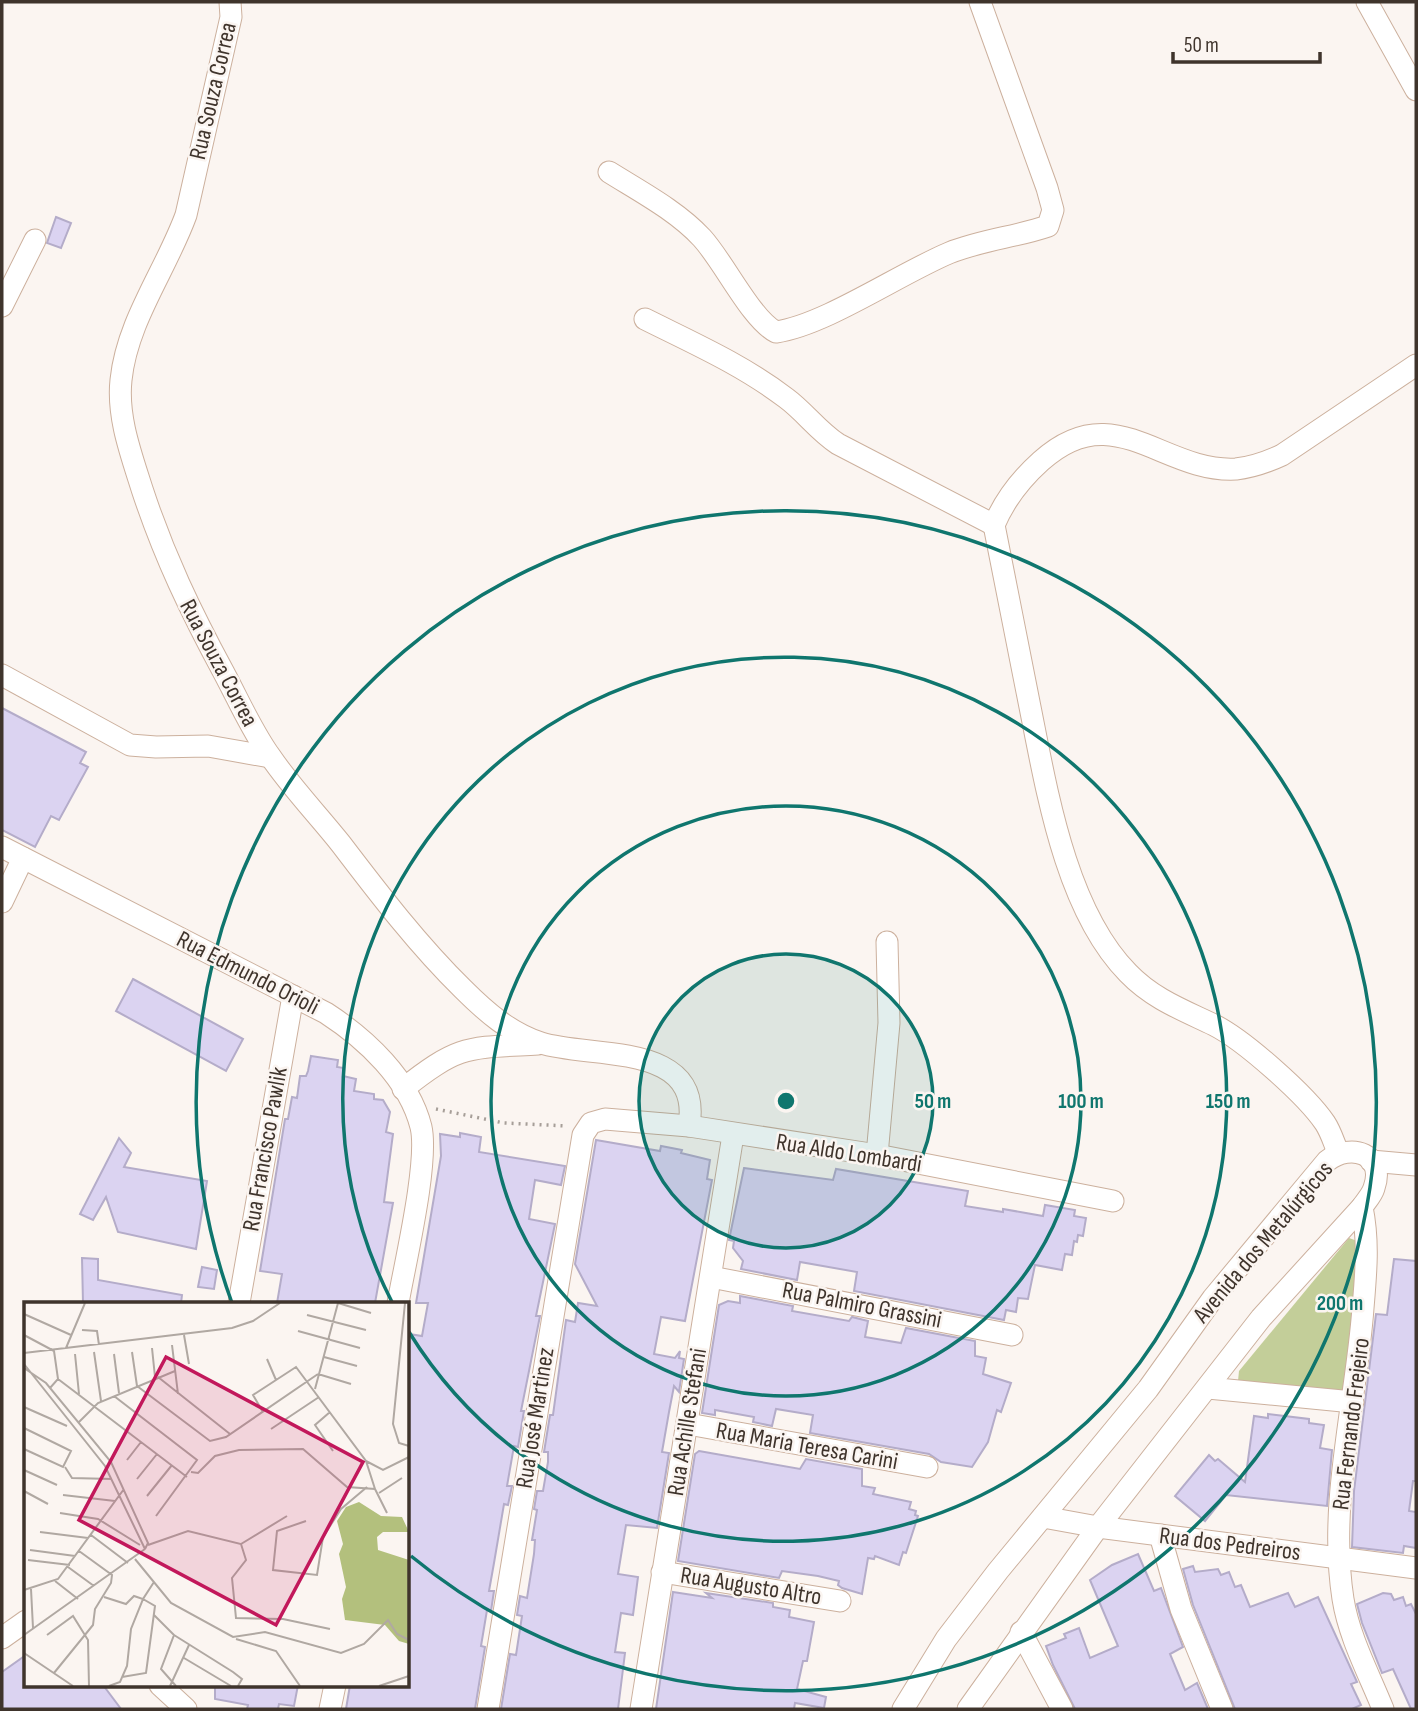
<svg xmlns="http://www.w3.org/2000/svg" width="1418" height="1711" font-family="'Sofia Sans Condensed',sans-serif">
<rect width="100%" height="100%" fill="#fbf5f1"/>
<polygon fill="#c3ce99" points="1349,1238 1360,1242 1350,1396 1238,1381 1239,1371"/>
<g fill="#dbd3f1" stroke="#b4acc9" stroke-width="2">
<polygon points="56,217 71,223 61,248 47,243"/>
<polygon points="2,708 86,752 80,763 88,767 59,820 51,816 35,847 2,830"/>
<polygon points="133,979 243,1039 226,1071 116,1011"/>
<polygon points="311,1056 338,1060 337,1067 344,1068 343,1076 356,1079 354,1091 374,1094 374,1099 383,1100 390,1112 386,1132 393,1134 384,1202 393,1203 375,1303 277,1303 282,1274 260,1271 285,1119 288,1119 292,1097 297,1098 300,1076 306,1076 308,1071"/>
<polygon points="460,1133 481,1137 479,1152 565,1166 561,1185 535,1180 529,1219 555,1224 536,1316 540,1316 521,1411 524,1411 518,1447 514,1446 507,1486 512,1486 508,1505 504,1504 494,1563 489,1591 494,1591 491,1611 487,1610 481,1646 485,1647 475,1709 346,1709 350,1685 408,1685 408,1343 409,1334 422,1336 428,1303 416,1303 441,1156 440,1134 460,1137"/>
<polygon points="119,1138 131,1153 124,1167 207,1181 196,1249 118,1232 106,1197 93,1220 80,1214"/>
<polygon points="596,1140 660,1151 661,1146 682,1150 681,1153 710,1160 707,1179 712,1180 685,1321 661,1317 654,1354 675,1358 680,1351 679,1358 684,1359 679,1392 674,1386 669,1412 662,1452 669,1453 657,1528 626,1525 618,1574 638,1577 633,1615 621,1613 615,1652 625,1653 618,1709 501,1709 510,1654 516,1655 522,1616 517,1615 520,1596 527,1598 534,1554 535,1540 532,1540 537,1510 534,1509 537,1491 543,1491 548,1462 548,1452 544,1452 550,1415 553,1415 566,1320 575,1322 578,1303 597,1306 575,1264"/>
<polygon points="744,1168 833,1180 836,1169 968,1191 965,1206 1003,1212 1003,1209 1043,1216 1045,1205 1075,1210 1074,1216 1086,1218 1083,1236 1078,1235 1077,1242 1074,1241 1072,1255 1065,1254 1062,1270 1035,1265 1028,1299 1018,1298 1016,1312 1006,1310 1004,1320 854,1291 857,1272 800,1262 797,1280 741,1269 743,1261 733,1248 734,1241 729,1240"/>
<polygon points="82,1258 98,1259 98,1280 182,1295 181,1303 83,1303"/>
<polygon points="1394,1259 1416,1261 1416,1481 1413,1481 1409,1511 1416,1512 1416,1548 1404,1546 1403,1553 1352,1547 1354,1491 1376,1314 1387,1315"/>
<polygon points="202,1267 217,1270 214,1289 198,1287"/>
<polygon points="740,1296 793,1306 792,1311 849,1321 852,1317 868,1321 865,1337 901,1343 906,1328 975,1341 975,1356 986,1358 983,1374 1011,1383 1001,1412 997,1410 988,1442 972,1467 941,1462 929,1454 810,1433 813,1415 776,1409 772,1426 753,1422 754,1417 715,1410 715,1415 702,1413 719,1305 728,1301 740,1303"/>
<polygon points="1268,1414 1309,1419 1309,1423 1324,1425 1320,1448 1332,1450 1327,1506 1226,1495 1205,1521 1175,1496 1209,1455 1215,1461 1218,1459 1245,1482 1254,1416 1268,1418"/>
<polygon points="699,1451 800,1469 806,1459 862,1469 862,1486 875,1488 873,1494 911,1502 909,1509 916,1511 915,1515 918,1516 906,1553 903,1552 899,1565 875,1556 874,1559 868,1558 862,1594 842,1588 838,1585 839,1581 818,1576 782,1571 779,1578 678,1561 695,1454"/>
<polygon points="1138,1554 1154,1591 1161,1588 1183,1647 1170,1654 1185,1690 1197,1683 1208,1709 1075,1709 1053,1665 1046,1646 1066,1638 1064,1634 1079,1628 1090,1658 1118,1646 1090,1580 1112,1565"/>
<polygon points="1193,1566 1195,1572 1218,1569 1221,1575 1229,1572 1235,1587 1241,1585 1250,1607 1288,1593 1295,1607 1318,1597 1357,1682 1351,1684 1361,1705 1352,1709 1235,1709 1193,1605 1183,1569"/>
<polygon points="673,1592 712,1598 706,1593 773,1603 773,1607 790,1610 789,1617 814,1622 807,1661 803,1661 797,1689 826,1697 824,1708 795,1703 794,1709 656,1709"/>
<polygon points="1383,1593 1391,1594 1394,1600 1403,1597 1406,1606 1411,1604 1416,1614 1416,1709 1411,1709 1393,1669 1382,1673 1362,1623 1357,1604"/>
<polygon points="26,1655 26,1685 103,1685 121,1709 2,1709 2,1672"/>
<polygon points="215,1685 298,1685 294,1706 279,1704 278,1709 247,1709 248,1705 215,1699"/>
</g>
<g fill="none" stroke-linecap="round" stroke-linejoin="round">
<defs>
<g id="minor">
<path d="M230,2l1,15 -45,198c-20,55 -59,106 -65,165 -4,37 10,74 21,109 22,67 49,123 82,184 15,28 28,58 46,83 21,31 48,59 71,88 38,50 78,102 122,145 23,23 47,44 78,54 51,16 162,-2 148,83"/>
<polyline points="1367,2 1416,90"/>
<path d="M609,172c32,20 68,39 93,66 22,24 49,81 74,94 49,-7 123,-58 173,-79 32,-13 67,-16 99,-27l5,-16 -6,-22 -67,-186"/>
<polyline points="2,306 35,240"/>
<path d="M645,319c48,24 98,46 141,79 19,14 32,33 52,46l156,81"/>
<polyline points="2,675 130,745 156,747 208,746 270,757"/>
<path d="M2,847l324,166c40,26 83,66 95,114 8,35 -16,136 -23,176"/>
<polyline points="2,902 23,858"/>
<path d="M403,1089c57,-45 64,-41 135,-45"/>
<path d="M1338,1152c-4,-9 -7,-20 -13,-29 -19,-28 -81,-83 -111,-98 -31,-15 -61,-26 -86,-52 -62,-63 -81,-181 -98,-266 -12,-60 -24,-121 -36,-182 11,-26 27,-46 47,-64 73,-66 121,12 195,8 17,-2 31,-7 46,-14l134,-90"/>
<polyline points="877,1155 889,1023 887,942"/>
<polyline points="1371,1161 1416,1165"/>
<path d="M1362,1207c7,34 4,66 1,101 -7,96 -35,195 -20,291 6,38 26,75 40,110"/>
<polyline points="711,1277 1012,1335"/>
<polyline points="239,1303 293,996"/>
<polyline points="1208,1388 1353,1402"/>
<polyline points="688,1424 927,1467"/>
<polyline points="1043,1517 1098,1527 1416,1568"/>
<polyline points="1160,1535 1181,1609 1222,1709"/>
<polyline points="662,1572 840,1601"/>
<polyline points="1021,1632 1062,1709"/>
<polyline points="2,1638 26,1621"/>
<polyline points="160,1685 186,1709"/>
<polyline points="330,1709 335,1685"/>
<polyline points="488,1709 583,1135 591,1123 605,1119 689,1126 877,1155 1113,1201"/>
<polyline points="641,1709 733,1135"/>
<path d="M903,1709l43,-70 52,-68 150,-182 65,-91 114,-137c24,-19 59,-7 47,27 -2,7 -8,13 -12,19l-101,111 -163,209 -130,182"/>
</g>
</defs>
<use href="#minor" stroke="#ccb09d" stroke-width="23"/>
<polyline stroke="#a69e98" stroke-width="3.5" stroke-dasharray="2 5" stroke-linecap="butt" points="436,1109 504,1123 567,1126"/>
<use href="#minor" stroke="#fff" stroke-width="21"/>
</g>
<circle cx="786" cy="1101" r="147" fill="#0f766e" fill-opacity=".12"/>
<g fill="none" stroke="#0f766e" stroke-width="3.5">
<circle cx="786" cy="1101" r="147"/>
<circle cx="786" cy="1101" r="295"/>
<path d="M392 1302A442 442 0 1 1 409 1332"/>
<path d="M232 1303A590 590 0 1 1 411 1556"/>
</g>
<g text-anchor="middle" dominant-baseline="central" stroke-width="5" stroke-linejoin="round" paint-order="stroke">
<g font-size="24" fill="#3f342c" stroke="#fbf5f1">
<text transform="translate(213 91) rotate(-77)">Rua Souza Correa</text>
<text transform="translate(219 663) rotate(62)">Rua Souza Correa</text>
<text transform="translate(248 973) rotate(27)">Rua Edmundo Orioli</text>
<text transform="translate(265 1149) rotate(-80)">Rua Francisco Pawlik</text>
<text transform="translate(849 1153) rotate(9)">Rua Aldo Lombardi</text>
<text transform="translate(1263 1242) rotate(-50)">Avenida dos Metalúrgicos</text>
<text transform="translate(862 1305) rotate(11)">Rua Palmiro Grassini</text>
<text transform="translate(535 1418) rotate(-81)">Rua José Martinez</text>
<text transform="translate(687 1422) rotate(-81)">Rua Achille Stefani</text>
<text transform="translate(1351 1424) rotate(-83)">Rua Fernando Frejeiro</text>
<text transform="translate(807 1446) rotate(10)">Rua Maria Teresa Carini</text>
<text transform="translate(1230 1544) rotate(7)">Rua dos Pedreiros</text>
<text transform="translate(751 1586) rotate(9)">Rua Augusto Altro</text>
</g>
</g>
<g transform="translate(24 1302)">
<rect width="385" height="385" fill="#fbf5f1"/>
<path d="M335,200l22,14 21,1 7,15h-26l-6,5 1,13 31,10v84l-10,-3 -14,-16 -40,-5 -3,-21 4,-12 -7,-33 4,-10 -6,-23 9,-14z" fill="#b3c07d"/>
<path fill="none" stroke="#b0a8a2" stroke-width="2" d="M314,1l33,10M381,1l-12,121 6,19 10,3M0,12l47,21M283,13l59,15M58,28l15,1 2,14M274,29l62,17M0,33l30,16 4,28 -8,9M160,33l5,29M148,43l6,49M42,46l19,-45M128,46l3,29M70,50l7,49M108,50l5,34M0,51l208,-25 21,-7 27,-18M51,52l4,40M90,52l5,39M300,55l33,9M243,57l9,21M0,62l81,102 40,83M0,66l22,15 65,79 37,81 -3,6M294,72l33,10M134,75l72,57M34,77l129,98M113,84l73,55 16,-4 92,-63M291,87l23,-86M90,94l83,64 -41,56M0,105l43,19M239,110l-10,-17 43,-28 70,94 9,28M306,110l-15,13 18,26M55,120l19,-19 77,-32M0,126l47,23 -8,16 -39,-18M247,127l48,-32M103,158l14,-18M342,159l17,9 26,-13M41,165l7,11 40,1M0,168l33,15M167,170l7,1 17,-17 24,-6 64,-1 44,38 28,2 12,24M113,177l20,-25M0,189l24,13M355,191l23,-15M39,193l52,6M123,194l25,-31M36,211l38,6 42,26M282,219l-29,10 -4,39 44,5 6,-38 18,-28 26,-22M16,230l48,6M67,233l37,28M217,242l46,-28M124,243l40,-14 53,13 5,16 -14,18 4,40 47,1 47,10M6,248l45,6M111,257l36,44 62,34 32,-5 76,21 23,-9 24,-24 9,14 12,6M4,258l42,5M44,265l26,19M31,279l23,18M7,287l2,39M0,288l34,-11 66,-90M80,295l22,7 8,-8 9,3 -12,30 -4,37 -7,16 -11,4M130,313l20,20 -13,34 15,17M0,333l121,-86M23,333l26,-19 15,24 1,46M150,333l59,37 9,7 -4,7M212,337l40,12 24,35M0,351l49,33M160,356l47,28M30,371l39,-48 2,-16 16,-26 1,-8 -33,-24M98,375l24,-4 9,-67 -12,-7 11,-17M146,384l19,-41M355,384l30,-10"/>
<path fill="#c2185b" fill-opacity="0.15" stroke="#c2185b" stroke-width="3.5" d="M142,55l197,105 -87,163 -197,-105z"/>
<rect width="385" height="385" fill="none" stroke="#3f342c" stroke-width="3.5"/>
</g>
<circle cx="786" cy="1101" r="10" fill="#0f766e" stroke="#fbf5f1" stroke-width="3.5"/>
<g font-size="21" text-anchor="middle" font-weight="bold" fill="#0f766e" stroke="#fbf5f1" stroke-width="5" stroke-linejoin="round" paint-order="stroke">
<text x="933" y="1108">50 m</text>
<text x="1081" y="1108">100 m</text>
<text x="1228" y="1108">150 m</text>
<text x="1340" y="1310">200 m</text>
</g>
<rect width="1418" height="1711" fill="none" stroke="#3f342c" stroke-width="7"/>
<path d="M1173 52v10h147v-10" fill="none" stroke="#3f342c" stroke-width="3.5"/>
<text x="1184" y="52" font-size="21" fill="#3f342c" stroke="#fbf5f1" stroke-width="5" paint-order="stroke">50 m</text>
</svg>
